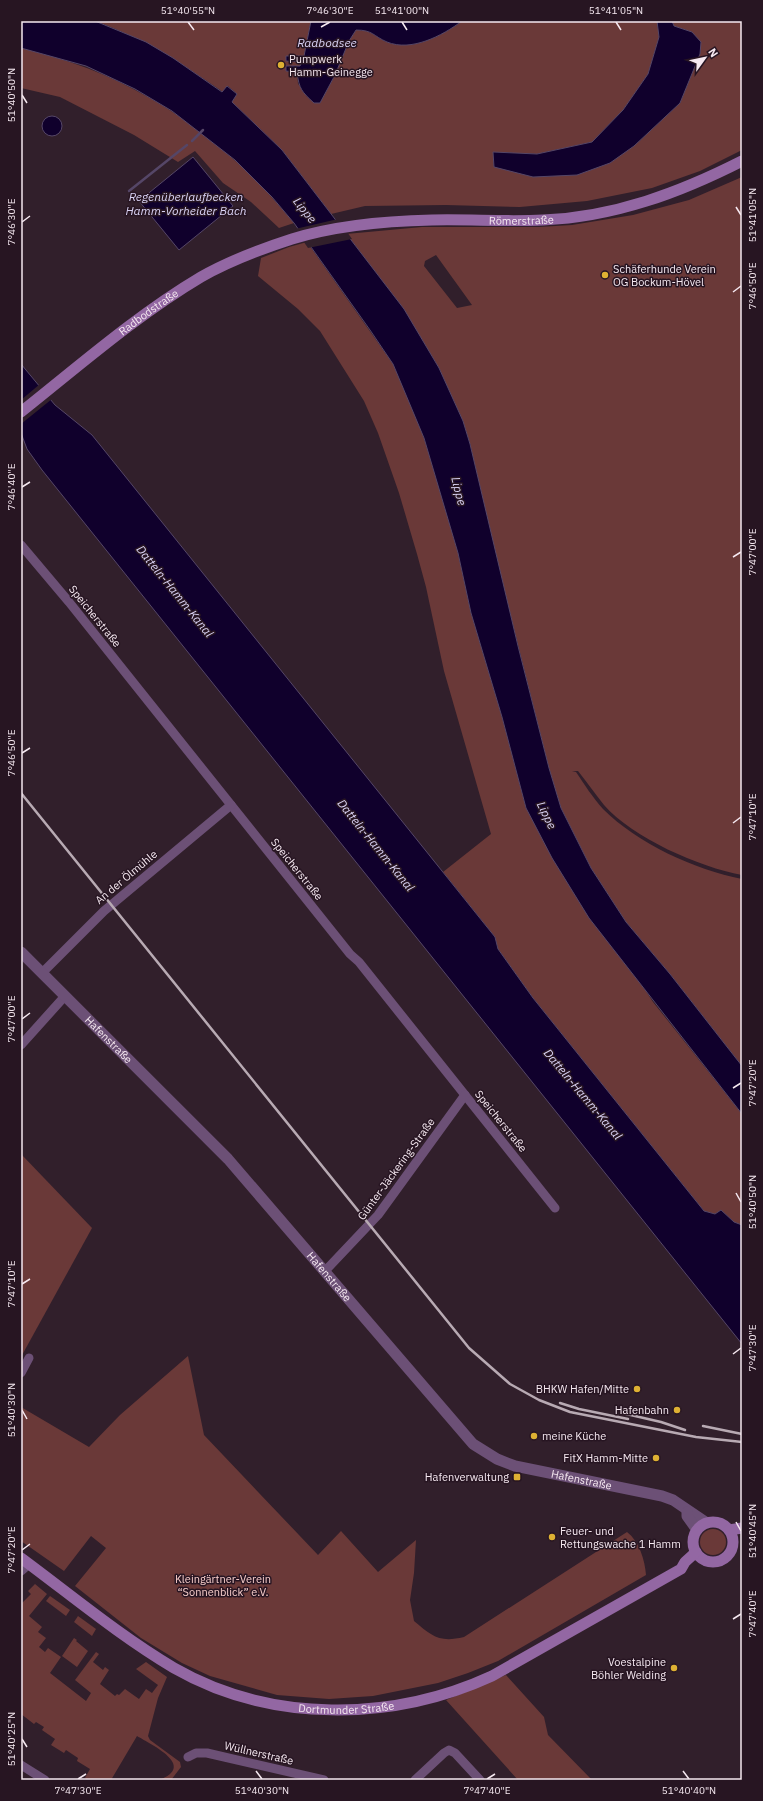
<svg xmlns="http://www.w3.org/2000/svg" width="763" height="1801" font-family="'IBM Plex Sans',sans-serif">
<rect width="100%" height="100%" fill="#311f2b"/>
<g fill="#6a3938" fill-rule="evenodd">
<path d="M95,21h216l-7,36 -18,-1 16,6 -2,4h-13l-1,5 11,1 1,12 22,19 15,-28 14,-34 7,-11c17,0 17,6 31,12 24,10 55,-6 75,-21h195l2,16 -11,37 -25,36 -31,32 -55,12 -44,-2 1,15 140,-21 46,-43 20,-49 -8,-22 -18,-6 -2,-5h70v129l-42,21 -48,17 -65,13 -67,6 -74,-2 -81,1 -34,8 -49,-64 -51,-49 6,-7 -9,-8 -5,6c-42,-29 -80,-54 -128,-71z"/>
<path d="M21,48c113,26 200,86 273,175l-15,5 -28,-26 -28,-19 -28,-32 -17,11 -44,-27 -74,-38 -39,-9z"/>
<path d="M742,177v698c-43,-8 -109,-37 -138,-70 -9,-11 -17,-23 -26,-34h-6l4,1c8,12 17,26 27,37 34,34 92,61 139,70v187l-72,-92 -44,-52 -35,-54 -30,-60 -12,-40 -52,-207 -27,-117 -7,-23 -24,-53 -35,-58 -58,-76 76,-7h117l33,-2 61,-10 56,-15zM436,255l36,50 -15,3 -33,-42 1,-5z"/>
<polygon points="307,242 393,364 408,398 424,438 439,487 458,553 471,613 502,717 526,808 653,1002 742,1114 742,1225 734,1222 721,1210 715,1214 704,1211 533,998 498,949 495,937 443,872 491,834 444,671 426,587 417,554 399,493 378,433 364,401 320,331 298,309 258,276 261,258 289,247"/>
<polygon points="21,1154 92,1228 21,1357"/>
<path d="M188,1356l16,79 114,120 23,-24 37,41 38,-32 -2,33 -4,27 4,21c18,15 25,22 50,16l163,-105c12,9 18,28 19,43l-148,86 -30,12 -30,10 -65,13 -44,3 -52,-4 -67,-19 -28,-13 -41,-25 -66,-52 31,-38 -15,-12 -27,35 -43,-30v-134l68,40 31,-32z"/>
<circle cx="713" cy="1542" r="13"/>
<path d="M35,1584l12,10 -18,22 13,11 -4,5 8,6 -7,9 6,5 3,-4 13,9 -11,16 36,28 5,-8 -16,-13 21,-28 3,2 -6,8 10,8 2,-3 4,3 -9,14 15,12 2,-2 2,1 6,-6 14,10 7,-10 6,4 6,-8 -22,-16 10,-7 21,15 -9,21 -10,38 2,4 30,22 1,5 -10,13h-12c38,-14 -7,-35 -22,-44l-26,44h-23l-3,-2 5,-9 -13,-8 1,-3 -12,-8 -2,3 -13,-8 4,-6 -13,-9 2,-3 -8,-5 -2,2 -13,-10v-110l10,-10 -3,-3z"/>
<polygon points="50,1596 70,1610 66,1616 46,1601"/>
<polygon points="78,1616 96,1629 92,1636 74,1622"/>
<polygon points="74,1638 77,1640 76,1641 88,1651 77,1667 62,1656"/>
<polygon points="506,1675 544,1717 548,1735 592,1780 518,1780 446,1700"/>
</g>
<g fill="#10002c" stroke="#554667">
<polygon points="21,21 95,21 146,42 173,58 222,92 227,86 237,94 232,102 282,150 404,309 439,368 463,421 470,444 518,646 549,768 561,808 591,868 626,922 670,974 742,1066 742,1114 589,918 552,858 526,808 502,717 471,613 458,553 424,438 393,364 370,330 294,223 272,197 235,160 172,111 135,89 86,66 21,48"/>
<path d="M311,21h151c-20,15 -51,31 -75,21 -14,-6 -14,-12 -31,-12l-7,11 -14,34 -15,28h-6c-12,-11 -15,-14 -17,-31l-11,-1v-5h14l2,-4 -16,-1v-5h18z"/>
<polygon points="657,21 672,21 674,26 692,32 701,42 700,54 680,103 634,146 610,163 577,175 533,177 494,167 493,152 537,154 592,142 623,110 648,74 659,37"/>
<circle cx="52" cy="126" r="10"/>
<polygon points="193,157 233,206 179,250 139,201"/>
<polygon points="21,364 55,405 92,435 495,937 498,949 533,998 704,1211 715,1214 721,1210 734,1222 742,1225 742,1344 42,470 27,449 21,433"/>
</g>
<g fill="#311f2b">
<polygon points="338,219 352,239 308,248 295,229"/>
<polygon points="40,384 52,399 21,424 21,400"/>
</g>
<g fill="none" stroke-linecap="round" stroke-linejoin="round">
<g stroke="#554667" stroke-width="2.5">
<polyline points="192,141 203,130"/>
<polyline points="129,191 187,145"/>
</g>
<g stroke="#6c5076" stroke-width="9">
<polyline points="21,545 69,602 350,954 359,962 555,1208"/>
<polyline points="42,973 104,911 231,805"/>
<polyline points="21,1045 65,996"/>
<polyline points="325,1271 378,1215 465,1095"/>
<polyline points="21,1373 29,1358"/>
<polyline points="21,1571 29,1564"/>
<polyline points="188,1757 196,1753 207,1753 324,1780"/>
<polyline points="21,1765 45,1780"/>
<polyline points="415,1780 444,1753 449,1750 455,1753 480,1780"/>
</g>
<g stroke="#6c5076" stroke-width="11">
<path id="s1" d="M21,952l207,207 245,285 24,15 18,7 147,30 11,4 34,23"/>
<polyline points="687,1512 687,1516 697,1530"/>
</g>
<g stroke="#9367a3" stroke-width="11">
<path id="s2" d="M21,412c58,-46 116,-97 180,-135 28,-16 60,-28 91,-38 45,-14 94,-18 140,-19 37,-1 74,2 111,0 71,-3 136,-27 199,-59"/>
<circle cx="713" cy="1542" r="20"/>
<polyline points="729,1530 742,1528"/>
<path id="s3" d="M21,1558c50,37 99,78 153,110 96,55 218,54 318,8l189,-107 4,-7 11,-10"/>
</g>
<g stroke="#b8aab3" stroke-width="2.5">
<polyline points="21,793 469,1348 510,1384 539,1400 570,1412 696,1437 742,1442"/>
<polyline points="560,1403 579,1409 628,1419"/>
<polyline points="622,1413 661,1422 685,1430"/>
<polyline points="703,1426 742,1434"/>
</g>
</g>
<path fill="none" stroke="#f5e8f0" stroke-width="1.5" d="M188,22l6,8M402,22l5,8M616,22l5,8M321,27l9,-5M22,95l5,8M736,207l5,8M22,222l8,-6M733,292l8,-6M22,487l8,-5M733,557l8,-5M22,753l8,-5M733,823l8,-6M22,1019l8,-6M733,1088l8,-5M736,1193l5,9M22,1284l8,-5M733,1354l8,-6M22,1410l5,9M736,1522l5,9M22,1550l8,-6M733,1619l8,-5M22,1739l5,8M256,1771l6,8M683,1771l6,8M78,1779l8,-5M487,1779l8,-5"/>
<g fill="#deb133" stroke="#271522" stroke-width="1.5">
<circle cx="281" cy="65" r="4"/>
<circle cx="605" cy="275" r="4"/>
<circle cx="637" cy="1389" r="4"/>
<circle cx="677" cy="1410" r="4"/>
<circle cx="534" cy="1436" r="4"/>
<circle cx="656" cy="1458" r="4"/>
<rect x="513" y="1473" width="8" height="8" rx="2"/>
<circle cx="552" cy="1537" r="4"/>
<circle cx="674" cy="1668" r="4"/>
</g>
<g text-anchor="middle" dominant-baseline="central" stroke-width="3" stroke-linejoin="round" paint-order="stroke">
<g font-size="11" fill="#f5e8f0" stroke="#271522" text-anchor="end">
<text x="289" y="59" text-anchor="start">Pumpwerk<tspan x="289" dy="13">Hamm-Geinegge</tspan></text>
<text x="613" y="269" text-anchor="start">Schäferhunde Verein<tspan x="613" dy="13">OG Bockum-Hövel</tspan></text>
<text x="629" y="1389">BHKW Hafen/Mitte</text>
<text x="669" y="1410">Hafenbahn</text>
<text x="542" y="1436" text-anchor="start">meine Küche</text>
<text x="648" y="1458">FitX Hamm-Mitte</text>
<text x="509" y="1477">Hafenverwaltung</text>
<text x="560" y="1531" text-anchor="start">Feuer- und<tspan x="560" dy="13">Rettungswache 1 Hamm</tspan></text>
<text x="666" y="1662">Voestalpine<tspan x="666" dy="13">Böhler Welding</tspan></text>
</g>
<g font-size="11" fill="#f5e8f0" stroke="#271522">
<text stroke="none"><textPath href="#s2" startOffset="555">Römerstraße</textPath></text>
<text stroke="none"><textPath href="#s2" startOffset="162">Radbodstraße</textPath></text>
<text transform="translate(95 616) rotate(51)">Speicherstraße</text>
<text transform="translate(297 869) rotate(51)">Speicherstraße</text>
<text transform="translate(126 877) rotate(-40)">An der Ölmühle</text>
<text stroke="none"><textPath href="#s1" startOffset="124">Hafenstraße</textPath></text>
<text transform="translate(501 1121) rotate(51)">Speicherstraße</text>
<text transform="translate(396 1169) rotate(-54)">Günter-Jäckering-Straße</text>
<text stroke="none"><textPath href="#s1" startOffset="448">Hafenstraße</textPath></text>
<text stroke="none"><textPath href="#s1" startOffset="784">Hafenstraße</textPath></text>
<text stroke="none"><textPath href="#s3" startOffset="368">Dortmunder Straße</textPath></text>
<text transform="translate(259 1753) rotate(13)">Wüllnerstraße</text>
</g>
<g font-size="11" fill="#f8cecb" stroke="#271522">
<text x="223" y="1579">Kleingärtner-Verein<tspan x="223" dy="13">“Sonnenblick” e.V.</tspan></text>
</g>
<g font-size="12" font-style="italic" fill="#d9d2f4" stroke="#271522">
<text x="327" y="42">Radbodsee</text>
<text x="186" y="196">Regenüberlaufbecken<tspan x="186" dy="14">Hamm-Vorheider Bach</tspan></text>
<text transform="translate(305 210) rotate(51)">Lippe</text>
<text transform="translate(459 491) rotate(76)">Lippe</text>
<text transform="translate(175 591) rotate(51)">Datteln-Hamm-Kanal</text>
<text transform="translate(547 815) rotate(64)">Lippe</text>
<text transform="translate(376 845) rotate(51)">Datteln-Hamm-Kanal</text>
<text transform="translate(583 1094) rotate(50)">Datteln-Hamm-Kanal</text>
</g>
</g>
<rect width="763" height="1801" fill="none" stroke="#271522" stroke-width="44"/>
<g transform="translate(705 58) rotate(57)" stroke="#271522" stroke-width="3" paint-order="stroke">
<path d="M0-3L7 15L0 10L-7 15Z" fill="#f5e8f0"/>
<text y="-6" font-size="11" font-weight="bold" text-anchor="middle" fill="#f5e8f0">N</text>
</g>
<rect x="22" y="22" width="719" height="1757" fill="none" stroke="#f5e8f0" stroke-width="1.5"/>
<g font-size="10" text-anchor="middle" fill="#f5e8f0">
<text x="188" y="14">51°40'55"N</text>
<text x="330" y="14">7°46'30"E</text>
<text x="402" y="14">51°41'00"N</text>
<text x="616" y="14">51°41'05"N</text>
<text transform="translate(11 95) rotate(-90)" y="4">51°40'50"N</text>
<text transform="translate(752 215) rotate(-90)" y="4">51°41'05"N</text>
<text transform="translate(11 222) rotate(-90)" y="4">7°46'30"E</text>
<text transform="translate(752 286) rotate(-90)" y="4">7°46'50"E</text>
<text transform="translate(11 487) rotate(-90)" y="4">7°46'40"E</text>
<text transform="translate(752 552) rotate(-90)" y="4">7°47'00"E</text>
<text transform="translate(11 753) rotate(-90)" y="4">7°46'50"E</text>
<text transform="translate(752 817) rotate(-90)" y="4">7°47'10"E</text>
<text transform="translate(11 1019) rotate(-90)" y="4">7°47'00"E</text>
<text transform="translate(752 1083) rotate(-90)" y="4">7°47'20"E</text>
<text transform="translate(752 1202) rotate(-90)" y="4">51°40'50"N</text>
<text transform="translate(11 1284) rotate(-90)" y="4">7°47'10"E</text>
<text transform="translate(752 1348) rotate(-90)" y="4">7°47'30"E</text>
<text transform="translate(11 1410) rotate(-90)" y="4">51°40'30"N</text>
<text transform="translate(752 1531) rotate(-90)" y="4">51°40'45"N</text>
<text transform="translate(11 1550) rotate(-90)" y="4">7°47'20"E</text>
<text transform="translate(752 1614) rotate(-90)" y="4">7°47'40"E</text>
<text transform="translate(11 1739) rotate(-90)" y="4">51°40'25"N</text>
<text x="78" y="1794">7°47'30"E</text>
<text x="262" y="1794">51°40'30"N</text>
<text x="487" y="1794">7°47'40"E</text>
<text x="689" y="1794">51°40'40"N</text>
</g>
</svg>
